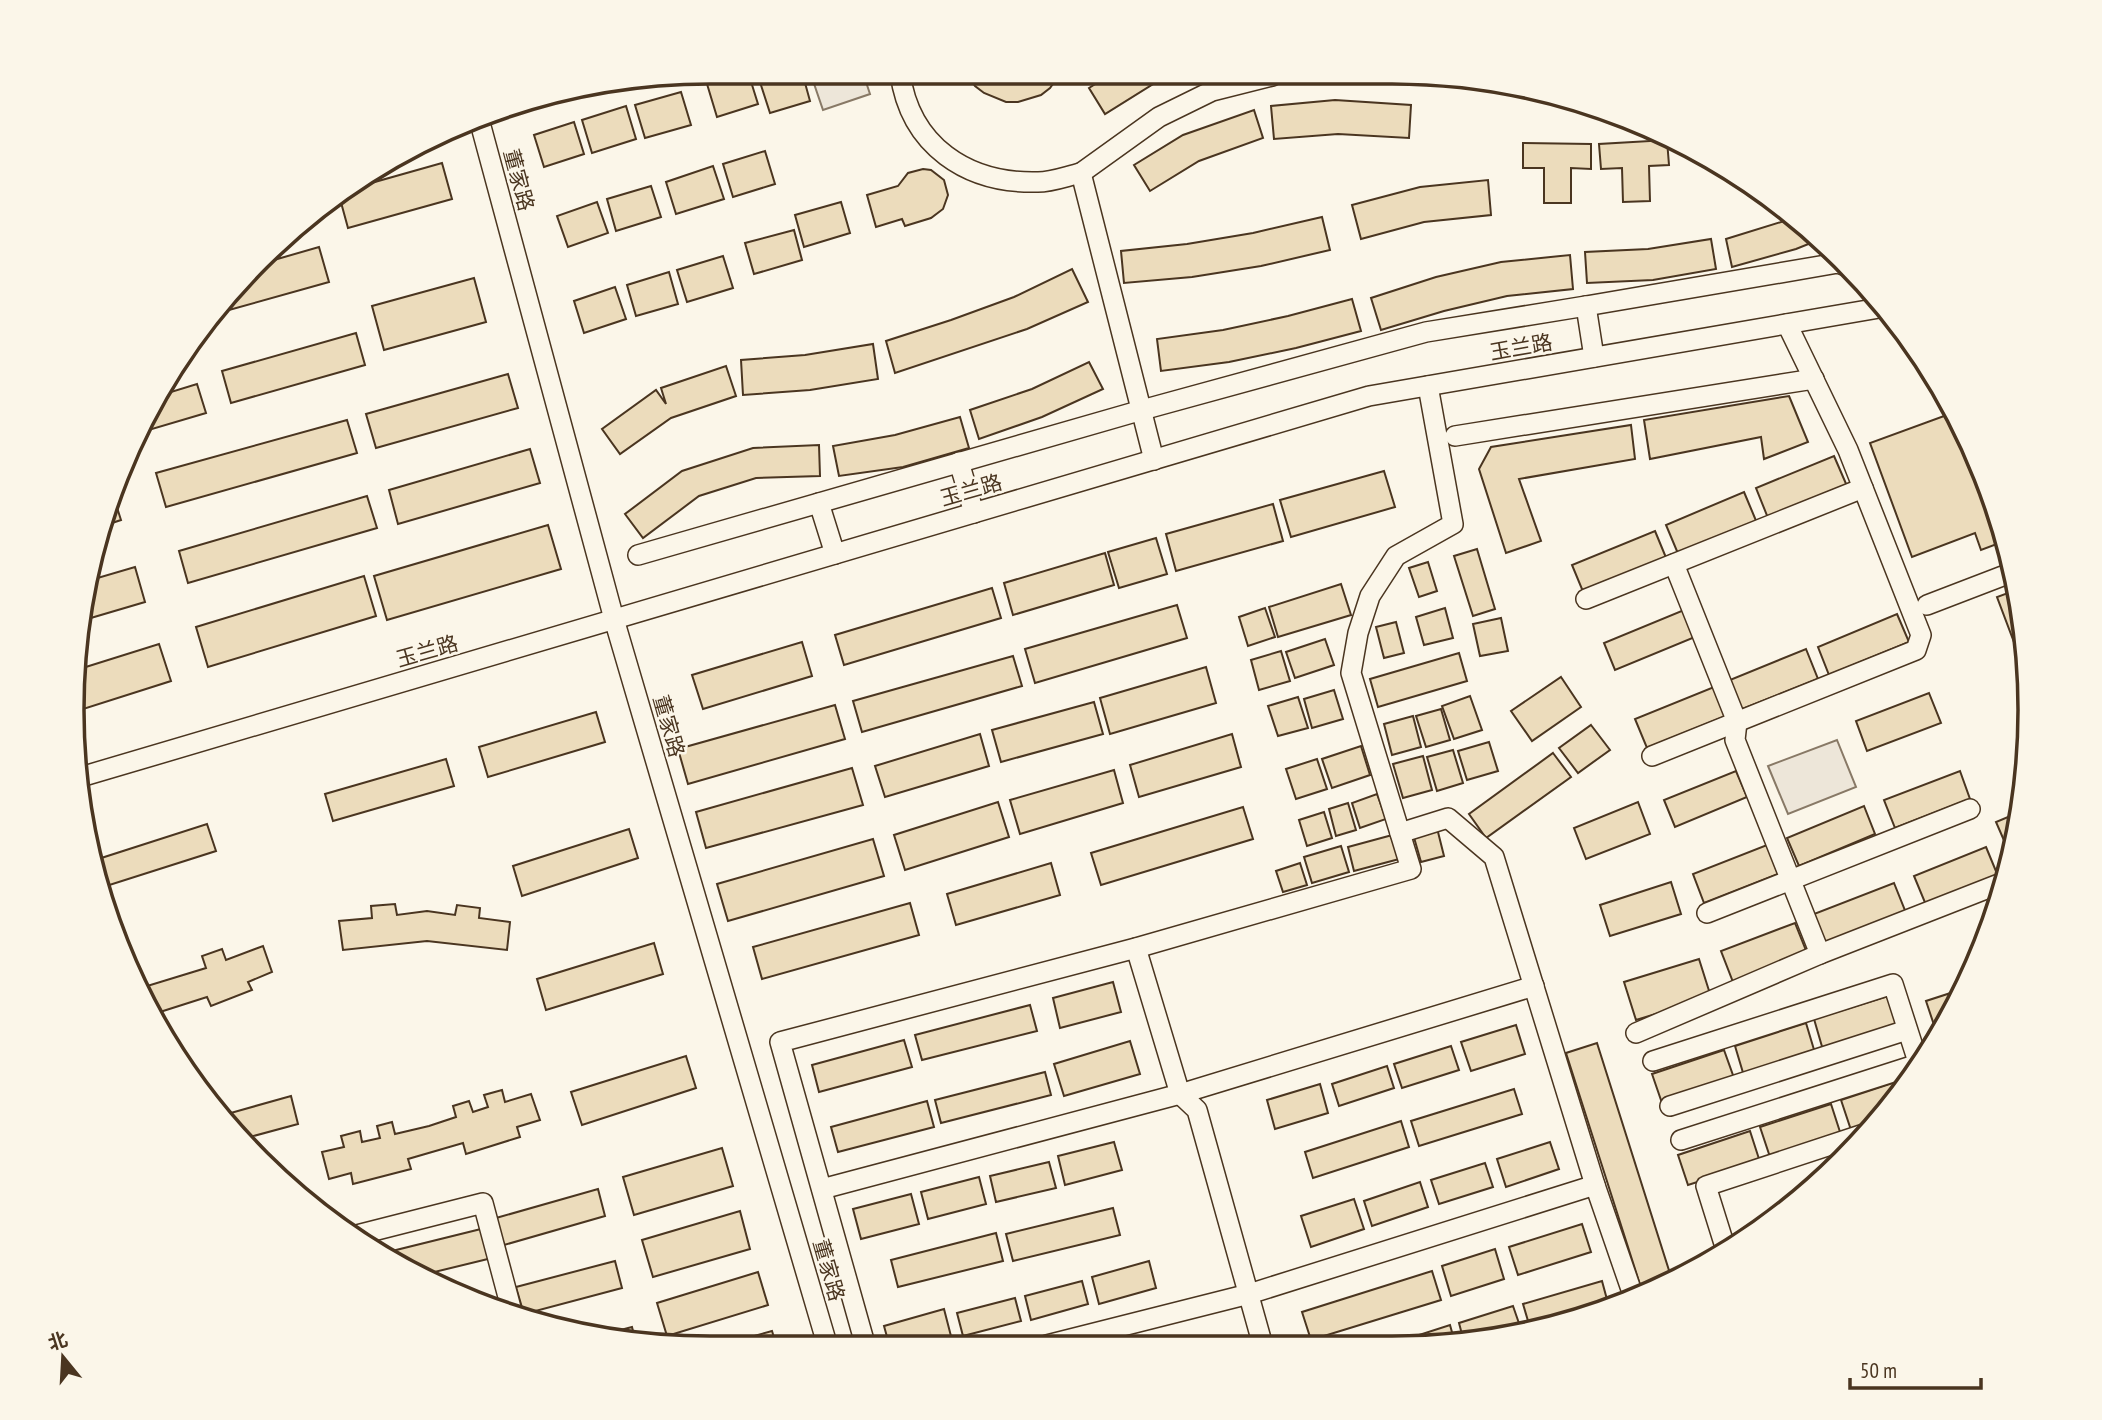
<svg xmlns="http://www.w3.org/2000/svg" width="2102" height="1420" font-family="'PT Sans Narrow','Noto Sans SC',sans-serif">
<rect width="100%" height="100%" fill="#fbf6e9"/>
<g fill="#ede6d9" stroke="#887966" stroke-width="2">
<polygon points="810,72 863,73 870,94 823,110"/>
<polygon points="1837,740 1856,787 1788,814 1768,766"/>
</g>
<g fill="#ecdcbc" stroke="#4a3520" stroke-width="2">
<polygon points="748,72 758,104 717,117 707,84"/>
<polygon points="783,72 802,72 810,101 770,113 759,79"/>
<polygon points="967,74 1060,74 1050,88 1041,95 1018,102 1006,102 984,93 975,86"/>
<polygon points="1110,75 1153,76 1180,75 1155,83 1105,114 1089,88"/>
<polygon points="681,92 691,125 645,138 635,105"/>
<polygon points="1335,100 1411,105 1409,138 1338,134 1274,139 1271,106"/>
<polygon points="626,106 636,139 592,153 582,120"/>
<polygon points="1254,110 1263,138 1199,161 1150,191 1134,165 1183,135"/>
<polygon points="574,122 584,154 544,167 534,135"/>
<polygon points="1667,140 1669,165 1649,166 1650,201 1623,202 1622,168 1601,169 1599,144"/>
<polygon points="1523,143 1591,144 1591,169 1571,168 1571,203 1544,203 1544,168 1523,168"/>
<polygon points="765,151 775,184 733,197 723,164"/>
<polygon points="442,163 452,199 348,228 339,195 343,191"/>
<polygon points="713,166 724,199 676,214 666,182"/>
<polygon points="923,169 931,170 944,180 948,195 943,209 931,218 905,226 902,219 876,227 867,195 898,186 908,173"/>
<polygon points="1488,180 1491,215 1424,222 1361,239 1352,205 1420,187"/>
<polygon points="651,186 661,217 616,231 607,199"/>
<polygon points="597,202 608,233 568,247 557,216"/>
<polygon points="841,202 850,233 804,247 795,215"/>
<polygon points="1322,217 1330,250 1261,266 1192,277 1124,283 1121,251 1187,244 1253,233"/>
<polygon points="1794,218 1821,239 1796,249 1732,267 1726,239"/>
<polygon points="794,230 802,260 754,274 745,243"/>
<polygon points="1711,239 1716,269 1653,280 1587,283 1585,252 1648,249"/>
<polygon points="319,247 329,282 211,315 267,262"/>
<polygon points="1570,255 1573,289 1507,296 1444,311 1381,330 1371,298 1436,277 1501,262"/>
<polygon points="723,256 733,288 687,302 677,270"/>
<polygon points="1072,269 1088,302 1027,329 895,373 886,341 951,320 1014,297"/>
<polygon points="669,272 678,304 636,316 627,285"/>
<polygon points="474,278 486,322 384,350 372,306"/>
<polygon points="615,287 626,319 584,333 574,301"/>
<polygon points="1352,299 1361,331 1296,348 1229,362 1161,371 1157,339 1223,330 1288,316"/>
<polygon points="356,333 365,365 231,403 222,371"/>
<polygon points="873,344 878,379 810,390 743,395 741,360 805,355"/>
<polygon points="1089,362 1103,389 1042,417 979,439 970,410 1032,389"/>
<polygon points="726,366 736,396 671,418 620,454 602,429 656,390 666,404 661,388"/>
<polygon points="508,374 518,408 376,448 366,414"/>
<polygon points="197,384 206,413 142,432 161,395"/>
<polygon points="1789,396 1808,442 1764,459 1761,437 1650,459 1644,420"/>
<polygon points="1955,412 1961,422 1989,498 1991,498 2005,541 1981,550 1975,533 1912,557 1870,443"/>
<polygon points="960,417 969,448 903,467 839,476 833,446 895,435"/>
<polygon points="347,420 357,453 166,507 156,473"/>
<polygon points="1631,425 1635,459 1519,479 1541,541 1506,553 1479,469 1491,447"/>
<polygon points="819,445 820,476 756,478 699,496 643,538 625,514 682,471 753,448"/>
<polygon points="530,449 540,483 398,524 389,490"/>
<polygon points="1834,456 1847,486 1768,518 1756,488"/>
<polygon points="1384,471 1395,507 1291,537 1280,500"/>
<polygon points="1744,492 1757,523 1679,556 1666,525"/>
<polygon points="113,495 121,520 106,525"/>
<polygon points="367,496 377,528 188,583 179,551"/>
<polygon points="1273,504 1283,541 1176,571 1166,534"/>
<polygon points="548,525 561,569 387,620 374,576"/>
<polygon points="1655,531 1667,560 1584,594 1572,565"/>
<polygon points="1156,538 1167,574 1119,588 1108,552"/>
<polygon points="1477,549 1495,609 1473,616 1454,556"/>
<polygon points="1105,553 1114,585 1013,615 1004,583"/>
<polygon points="1428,562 1437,591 1419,597 1409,568"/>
<polygon points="135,567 145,602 84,620 94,579"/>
<polygon points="364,576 376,616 208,667 196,627"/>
<polygon points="1341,584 1351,615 1278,637 1269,607"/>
<polygon points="992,588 1001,618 844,665 835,635"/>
<polygon points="2016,590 2028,664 2023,666 1997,597"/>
<polygon points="1177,605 1187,638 1035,683 1025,649"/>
<polygon points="1265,608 1275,637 1248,646 1239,617"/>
<polygon points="1445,608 1453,638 1424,645 1416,617"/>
<polygon points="1684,610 1695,637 1615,670 1604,643"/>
<polygon points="1897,614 1909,642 1829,675 1818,647"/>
<polygon points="1501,618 1508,651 1480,656 1473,624"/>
<polygon points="1396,622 1404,653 1384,658 1376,627"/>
<polygon points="1325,639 1334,665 1295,678 1286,652"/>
<polygon points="802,642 812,676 703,709 692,675"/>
<polygon points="159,644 171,681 77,711 73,671"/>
<polygon points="1806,649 1818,679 1737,711 1725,682"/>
<polygon points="1281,651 1290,681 1259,690 1251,660"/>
<polygon points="1459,653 1467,681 1378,707 1370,679"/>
<polygon points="1013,656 1022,686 862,732 853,701"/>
<polygon points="1206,667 1216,703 1110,734 1100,698"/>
<polygon points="1561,677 1581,707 1532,741 1511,711"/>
<polygon points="1714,687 1726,716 1647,748 1635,719"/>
<polygon points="1334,690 1343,719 1312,728 1304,699"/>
<polygon points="1929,693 1941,723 1867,751 1856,721"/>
<polygon points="1470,696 1482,730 1454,739 1442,706"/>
<polygon points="1298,697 1308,728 1278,736 1268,706"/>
<polygon points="1094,702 1103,734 1001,762 992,730"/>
<polygon points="835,705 845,739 688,784 678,749"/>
<polygon points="1441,709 1450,740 1426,747 1416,716"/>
<polygon points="596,712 605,742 488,777 479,747"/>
<polygon points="1413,716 1421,747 1392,755 1384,724"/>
<polygon points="1591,725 1610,750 1578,773 1559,748"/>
<polygon points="980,734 989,766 885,797 875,766"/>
<polygon points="1232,734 1241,767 1139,797 1130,765"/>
<polygon points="1489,742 1498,771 1467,780 1458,751"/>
<polygon points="1361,746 1370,775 1332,788 1322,759"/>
<polygon points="1453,750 1463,783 1437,791 1427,757"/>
<polygon points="1553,753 1571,777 1486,838 1469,814"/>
<polygon points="1423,756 1432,790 1403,798 1393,764"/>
<polygon points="446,759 454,786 333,821 325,794"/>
<polygon points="1317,759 1327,789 1296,799 1286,769"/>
<polygon points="852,768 863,805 706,848 696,812"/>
<polygon points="1114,770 1123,803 1020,834 1010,800"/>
<polygon points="1736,771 1747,797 1675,827 1664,800"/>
<polygon points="1960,771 1970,799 1895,828 1884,800"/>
<polygon points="1377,794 1386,819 1360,828 1352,803"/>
<polygon points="998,802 1009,837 905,870 894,835"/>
<polygon points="1638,802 1650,834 1586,859 1574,828"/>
<polygon points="1348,803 1356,830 1336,836 1329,809"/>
<polygon points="1864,806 1875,834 1799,866 1787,838"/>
<polygon points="1243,807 1253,839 1101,885 1091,853"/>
<polygon points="1324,812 1332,838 1307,846 1299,820"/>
<polygon points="2020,812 2011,850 2009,852 1996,822"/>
<polygon points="207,824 216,851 100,888 92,861"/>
<polygon points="1437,828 1444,856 1421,862 1413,834"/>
<polygon points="629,829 638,858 522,896 513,866"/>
<polygon points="1396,834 1403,858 1354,871 1348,847"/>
<polygon points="873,839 884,876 728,921 717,884"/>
<polygon points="1767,845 1778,874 1704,903 1693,874"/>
<polygon points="1341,846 1349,872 1312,883 1304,857"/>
<polygon points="1986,847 1998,876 1926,905 1914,876"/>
<polygon points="1051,863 1060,895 956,925 947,894"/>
<polygon points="1300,863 1307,885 1283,892 1276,871"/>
<polygon points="1671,882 1681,914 1610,936 1600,905"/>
<polygon points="1894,883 1906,913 1826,944 1814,914"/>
<polygon points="910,903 919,935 762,979 753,947"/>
<polygon points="395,904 397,915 427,911 455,915 457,905 480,908 479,918 510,922 507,950 427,941 343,950 339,921 372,918 371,906"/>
<polygon points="1795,923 1807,953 1733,982 1721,951"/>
<polygon points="654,943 663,974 546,1010 537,979"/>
<polygon points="263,946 272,972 248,982 252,990 211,1006 207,997 160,1012 162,1022 155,1024 135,976 141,975 144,987 206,968 202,956 222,949 226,960"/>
<polygon points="1699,959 1711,997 1636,1020 1624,982"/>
<polygon points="1113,982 1121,1012 1060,1028 1053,998"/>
<polygon points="1963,989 1947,1025 1945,1021 1934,1025 1926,1001"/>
<polygon points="1888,996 1898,1026 1823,1050 1814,1019"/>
<polygon points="1030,1005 1037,1031 922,1060 915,1035"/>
<polygon points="1806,1023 1815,1053 1744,1076 1735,1046"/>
<polygon points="1516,1025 1525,1054 1471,1071 1461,1042"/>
<polygon points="904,1040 912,1067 819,1092 812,1065"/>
<polygon points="1130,1041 1140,1074 1064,1096 1054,1064"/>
<polygon points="1597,1043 1673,1283 1643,1294 1566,1053"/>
<polygon points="1451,1046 1459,1070 1402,1088 1394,1064"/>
<polygon points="1724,1050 1734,1078 1662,1103 1652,1074"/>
<polygon points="686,1056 696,1088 582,1125 571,1092"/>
<polygon points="1387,1066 1394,1088 1339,1106 1332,1084"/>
<polygon points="1045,1072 1051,1095 941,1123 935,1100"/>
<polygon points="1911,1077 1879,1121 1851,1130 1841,1100"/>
<polygon points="1320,1084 1328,1113 1275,1129 1267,1100"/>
<polygon points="1514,1089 1522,1114 1419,1146 1411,1121"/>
<polygon points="502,1090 505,1102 531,1094 540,1120 517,1127 520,1137 466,1154 463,1143 408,1159 411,1169 353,1184 351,1173 329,1179 322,1152 344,1147 341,1136 360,1131 362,1142 380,1138 377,1126 392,1122 395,1134 429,1126 456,1117 453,1106 469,1101 473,1112 488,1107 484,1095"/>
<polygon points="291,1096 298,1124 246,1138 227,1114"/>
<polygon points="927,1101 934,1127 838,1152 831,1127"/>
<polygon points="1831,1104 1841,1135 1770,1157 1760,1127"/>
<polygon points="1401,1121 1409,1147 1313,1178 1305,1152"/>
<polygon points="1750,1131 1760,1162 1688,1185 1678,1155"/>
<polygon points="1114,1142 1122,1170 1065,1185 1058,1156"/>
<polygon points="1550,1142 1559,1169 1506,1187 1497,1159"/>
<polygon points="722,1148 733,1186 634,1215 623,1177"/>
<polygon points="1049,1162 1056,1188 996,1202 990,1176"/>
<polygon points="1485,1163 1493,1187 1439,1204 1431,1180"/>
<polygon points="979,1177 986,1204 928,1219 921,1192"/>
<polygon points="1420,1182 1428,1207 1372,1226 1364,1201"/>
<polygon points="598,1189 605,1216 504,1245 496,1218"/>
<polygon points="911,1194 919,1224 861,1239 853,1209"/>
<polygon points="1354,1199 1364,1229 1311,1247 1301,1216"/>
<polygon points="1113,1208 1120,1235 1013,1261 1006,1234"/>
<polygon points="740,1211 750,1249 653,1277 642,1240"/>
<polygon points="1582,1224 1591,1252 1518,1275 1509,1247"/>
<polygon points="485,1228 492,1258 418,1276 384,1253"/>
<polygon points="996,1233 1003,1261 898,1287 891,1260"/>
<polygon points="1495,1249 1504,1279 1451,1296 1442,1266"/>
<polygon points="615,1261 622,1288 528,1313 523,1311 516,1287"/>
<polygon points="1149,1261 1156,1288 1099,1304 1092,1277"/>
<polygon points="1432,1271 1441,1300 1311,1340 1302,1312"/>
<polygon points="758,1272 768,1305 667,1336 657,1303"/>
<polygon points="1082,1281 1088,1304 1031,1320 1025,1296"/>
<polygon points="1602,1281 1609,1307 1557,1327 1531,1331 1523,1304"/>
<polygon points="1015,1298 1021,1321 963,1336 957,1313"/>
<polygon points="1513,1306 1522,1332 1464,1342 1459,1323"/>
<polygon points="944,1309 952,1340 937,1344 889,1344 884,1326"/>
<polygon points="1450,1325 1455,1343 1433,1347 1382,1347"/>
<polygon points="632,1327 636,1343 626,1343 601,1335"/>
<polygon points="772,1331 776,1344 729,1343"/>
</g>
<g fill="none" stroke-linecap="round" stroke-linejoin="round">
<defs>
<g id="minor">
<path d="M900,73c10,73 67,111 138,109 14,0 29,-6 43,-9l73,287"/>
<polyline points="479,119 614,619 827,1344"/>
<polyline points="1081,173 1159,117 1212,91 1272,76"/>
<polyline points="1594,357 1586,306 1838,263 1846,266"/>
<polyline points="1455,436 1814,379"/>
<polyline points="959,462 974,513"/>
<polyline points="819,503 835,554"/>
<polyline points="638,555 1142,410 1426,332 1586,306"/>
<polyline points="1586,599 1863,488"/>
<polyline points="1927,605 2013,572"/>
<polyline points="1652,756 1916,650 1921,635 1848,450 1787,324"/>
<polyline points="84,776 1369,396 1885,307"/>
<polyline points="1400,833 1448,818 1494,857 1595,1185 1634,1298"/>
<polyline points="1707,913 1970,809"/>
<polyline points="1820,954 2004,882"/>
<polyline points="1636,1033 1820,954 1735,740 1737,722 1674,564"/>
<polyline points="1653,1061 1893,984 1919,1065"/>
<polyline points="1670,1106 1907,1030"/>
<polyline points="1681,1140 1918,1064"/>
<polyline points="822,1189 1180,1094 1136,948"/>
<polyline points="357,1235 483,1203 511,1308"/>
<polyline points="1726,1250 1706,1186 1870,1132"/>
<polyline points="865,1344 780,1042 1136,948 1411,869 1351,673 1358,633 1370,596 1396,556 1453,524 1428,386"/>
<polyline points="1047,1345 1249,1294 1595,1185"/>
<polyline points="1263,1346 1197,1110 1180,1094 1534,986"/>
</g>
</defs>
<use href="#minor" stroke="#4a3520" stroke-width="22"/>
<use href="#minor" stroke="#fbf6e9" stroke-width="19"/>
</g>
<g text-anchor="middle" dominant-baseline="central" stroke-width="5" stroke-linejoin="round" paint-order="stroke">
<g font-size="21" fill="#4a3520" stroke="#fbf6e9">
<text transform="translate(519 180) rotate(75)">董家路</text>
<text transform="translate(1521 347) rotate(-10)">玉兰路</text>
<text transform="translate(971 490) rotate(-16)">玉兰路</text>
<text transform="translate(427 651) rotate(-16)">玉兰路</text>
<text transform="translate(669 726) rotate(74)">董家路</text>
<text transform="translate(829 1270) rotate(74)">董家路</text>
</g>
</g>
<path d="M0 0H2102V1420H0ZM710 84H1392A626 626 0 0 1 2018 710V710A626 626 0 0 1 1392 1336H710A626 626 0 0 1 84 710V710A626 626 0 0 1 710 84Z" fill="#fbf6e9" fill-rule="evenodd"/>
<path fill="none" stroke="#4a3520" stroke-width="3.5" d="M710 84H1392A626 626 0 0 1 2018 710V710A626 626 0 0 1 1392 1336H710A626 626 0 0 1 84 710V710A626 626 0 0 1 710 84Z"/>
<g transform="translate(63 1357) rotate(342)" stroke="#fbf6e9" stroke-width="5" paint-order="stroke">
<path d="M0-5L12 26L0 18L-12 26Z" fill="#4a3520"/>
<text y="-10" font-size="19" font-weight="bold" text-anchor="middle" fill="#4a3520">北</text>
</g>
<path d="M1850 1378v10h131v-10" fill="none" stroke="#4a3520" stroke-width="3.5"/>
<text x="1860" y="1378" font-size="21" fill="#4a3520" stroke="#fbf6e9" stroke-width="5" paint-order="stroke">50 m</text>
</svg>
